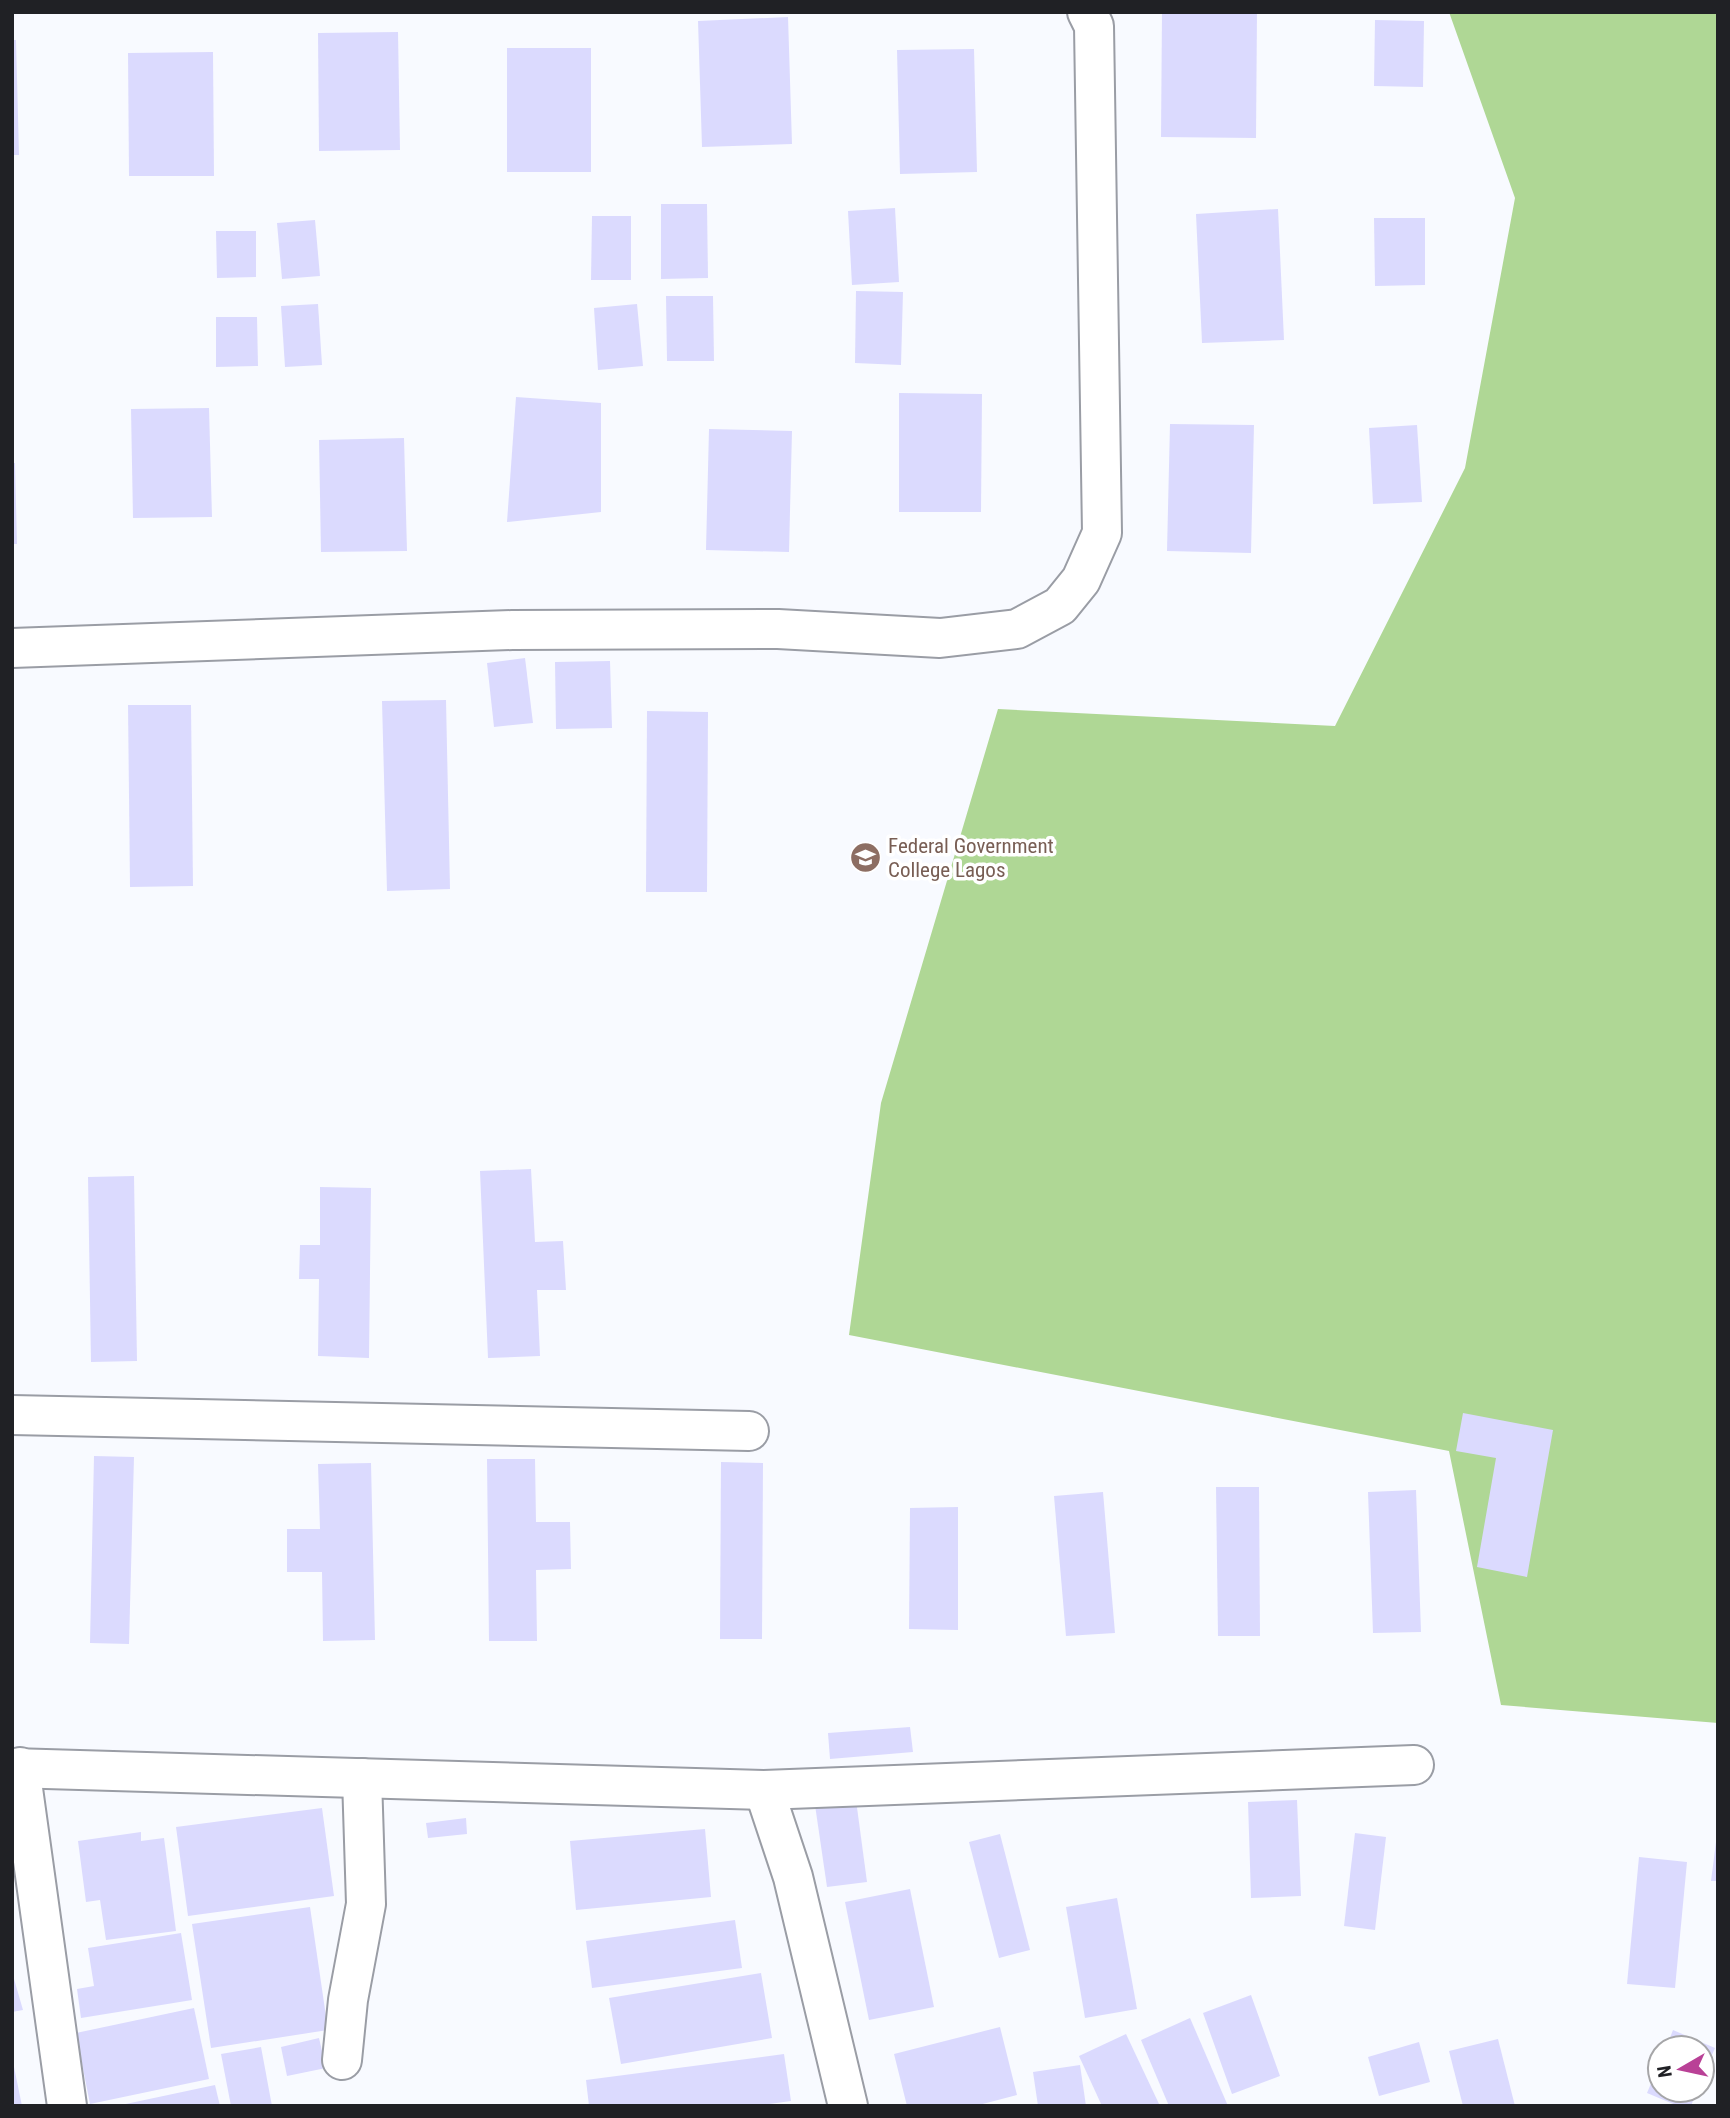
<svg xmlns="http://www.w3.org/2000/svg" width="1730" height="2118" font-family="'Roboto Condensed',sans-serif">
<rect width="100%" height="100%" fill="#f8faff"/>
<polygon fill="#afd795" points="1449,12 1718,12 1718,1723 1501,1705 1449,1451 849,1335 881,1103 998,709 1335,726 1465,468 1515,198"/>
<g fill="#dbdafe">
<polygon points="1162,12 1257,12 1256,138 1161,137"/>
<polygon points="788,17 792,144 702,147 698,21"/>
<polygon points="1375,20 1424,21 1423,87 1374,86"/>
<polygon points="398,32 400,150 319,151 318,33"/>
<polygon points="12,40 16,40 19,155 12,155"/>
<rect x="507" y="48" width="84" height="124"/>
<polygon points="974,49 977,172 900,174 897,50"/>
<polygon points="213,52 214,176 129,176 128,53"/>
<polygon points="661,204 707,204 708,278 661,279"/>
<polygon points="895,208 899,282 852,285 848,211"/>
<polygon points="1278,209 1284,340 1202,343 1196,214"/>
<polygon points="592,216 631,216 631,280 591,280"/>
<polygon points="1374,218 1425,218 1425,285 1375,286"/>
<polygon points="315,220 320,276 282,279 277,223"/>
<polygon points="216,231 256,231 256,277 217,278"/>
<polygon points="856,291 903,292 901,365 855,363"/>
<polygon points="666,296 713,296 714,361 667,361"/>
<polygon points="318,304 322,365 285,367 281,306"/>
<polygon points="637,304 643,366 598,370 594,308"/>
<polygon points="216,317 257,317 258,366 216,367"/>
<polygon points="899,393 982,394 981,512 899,512"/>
<polygon points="516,397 601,403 601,512 507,522"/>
<polygon points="209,408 212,517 133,518 131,409"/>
<polygon points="1170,424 1254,425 1251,553 1167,551"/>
<polygon points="1417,425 1422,502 1373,504 1369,428"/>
<polygon points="709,429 792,431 789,552 706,550"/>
<polygon points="404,438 407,551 321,552 319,440"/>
<polygon points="12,463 15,463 17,544 12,544"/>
<polygon points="525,658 533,723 494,727 487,663"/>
<polygon points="610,661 612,728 556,729 555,662"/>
<polygon points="446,700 450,889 387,891 382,701"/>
<polygon points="128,705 191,705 193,886 130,887"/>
<polygon points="647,711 708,712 707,892 646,892"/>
<polygon points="531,1169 535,1242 563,1241 566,1290 537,1290 540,1356 488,1358 480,1171"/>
<polygon points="134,1176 137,1361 91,1362 88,1177"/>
<polygon points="320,1187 371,1188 369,1358 318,1356 319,1279 299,1279 300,1245 320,1245"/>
<polygon points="1463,1413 1553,1430 1527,1577 1477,1567 1496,1458 1456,1451"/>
<polygon points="94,1456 134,1457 129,1644 90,1643"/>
<polygon points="487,1459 535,1459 536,1522 570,1522 571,1569 536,1570 537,1641 489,1641"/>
<polygon points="721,1462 763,1463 762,1639 720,1639"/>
<polygon points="371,1463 375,1640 323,1641 322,1572 287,1572 287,1529 320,1529 318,1464"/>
<polygon points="1216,1487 1259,1487 1260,1636 1218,1636"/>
<polygon points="1416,1490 1421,1632 1373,1633 1368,1492"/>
<polygon points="1103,1492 1115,1633 1066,1636 1054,1496"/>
<polygon points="958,1507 958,1630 909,1629 910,1508"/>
<polygon points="910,1727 913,1752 830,1759 828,1733"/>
<polygon points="856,1800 867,1882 827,1887 815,1805"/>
<polygon points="1297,1800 1301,1896 1251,1898 1248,1802"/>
<polygon points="322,1808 334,1896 188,1916 176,1827"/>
<polygon points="466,1818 467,1834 428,1838 426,1823"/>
<polygon points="705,1829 711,1897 576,1910 570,1841"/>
<polygon points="141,1832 141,1841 164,1838 176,1931 106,1940 100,1900 86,1902 78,1841"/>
<polygon points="1355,1833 1386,1837 1375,1930 1344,1926"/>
<polygon points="1000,1834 1030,1950 999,1958 969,1842"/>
<polygon points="1716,1842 1718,1842 1718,1881 1711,1881"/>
<polygon points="1639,1857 1687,1862 1675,1988 1627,1984"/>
<polygon points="910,1889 934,2007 869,2020 845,1902"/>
<polygon points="1117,1898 1137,2009 1085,2018 1066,1907"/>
<polygon points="310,1907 328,2030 211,2048 192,1924"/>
<polygon points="735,1920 742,1968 592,1988 586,1941"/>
<polygon points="181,1933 192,2000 81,2018 77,1989 94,1986 88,1948"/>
<polygon points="12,1972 23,2010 12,2012"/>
<polygon points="761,1973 772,2038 621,2064 609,1998"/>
<polygon points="1251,1995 1280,2076 1232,2094 1203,2013"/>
<polygon points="194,2008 209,2079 90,2104 76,2033"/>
<polygon points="1190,2018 1228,2106 1169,2106 1141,2040"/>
<polygon points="1000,2027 1017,2095 975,2106 907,2106 894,2054"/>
<polygon points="1673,2030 1715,2048 1702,2078 1702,2048 1666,2048"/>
<polygon points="1126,2034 1160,2106 1102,2106 1079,2056"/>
<polygon points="319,2038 326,2068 287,2076 281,2047"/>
<polygon points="1498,2039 1515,2106 1463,2106 1449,2051"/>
<polygon points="1419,2042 1430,2082 1379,2096 1368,2057"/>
<polygon points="261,2047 272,2106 231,2106 221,2054"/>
<polygon points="784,2054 791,2101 754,2106 589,2106 586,2080"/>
<polygon points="12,2062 13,2062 22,2106 12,2106"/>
<polygon points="1660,2062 1660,2090 1697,2090 1691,2106 1678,2106 1647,2093"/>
<polygon points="1080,2065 1086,2106 1038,2106 1033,2072"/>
<polygon points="215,2085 220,2106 121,2106 121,2105"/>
</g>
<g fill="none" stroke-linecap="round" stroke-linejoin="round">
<defs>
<g id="minor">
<polyline points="12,648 512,630 778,629 940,638 1017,629 1060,606 1081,580 1102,533 1094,26 1087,12"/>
<polyline points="12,1415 749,1431"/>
<polyline points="20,1767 67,2106"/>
<polyline points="12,1768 764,1790 1414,1765"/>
<polyline points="764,1790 793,1877 848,2106"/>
<polyline points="342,2060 348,2000 366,1904 362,1778"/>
</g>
</defs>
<use href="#minor" stroke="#9a9da5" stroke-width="42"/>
<use href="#minor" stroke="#fff" stroke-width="38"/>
</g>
<defs>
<symbol id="school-disc" viewBox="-11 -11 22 22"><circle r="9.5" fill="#8d6e63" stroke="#fff"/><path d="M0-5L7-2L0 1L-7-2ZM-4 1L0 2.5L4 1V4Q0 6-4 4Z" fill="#fff"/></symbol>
</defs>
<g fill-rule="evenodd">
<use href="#school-disc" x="848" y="840" width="35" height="35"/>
</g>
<g text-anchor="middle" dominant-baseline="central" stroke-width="7" stroke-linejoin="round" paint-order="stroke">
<g font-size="21" fill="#785e54" stroke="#fff" text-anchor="start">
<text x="888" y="846">Federal Government<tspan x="888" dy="24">College Lagos</tspan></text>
</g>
</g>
<rect width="1730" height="2118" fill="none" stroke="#202125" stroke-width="28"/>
<g transform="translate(1681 2069) rotate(261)"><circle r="33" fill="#ffffff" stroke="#a6a6a8" stroke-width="2"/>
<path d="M0-5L12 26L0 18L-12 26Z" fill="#b94196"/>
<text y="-10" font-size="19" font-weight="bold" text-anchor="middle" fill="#202125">N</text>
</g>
</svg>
